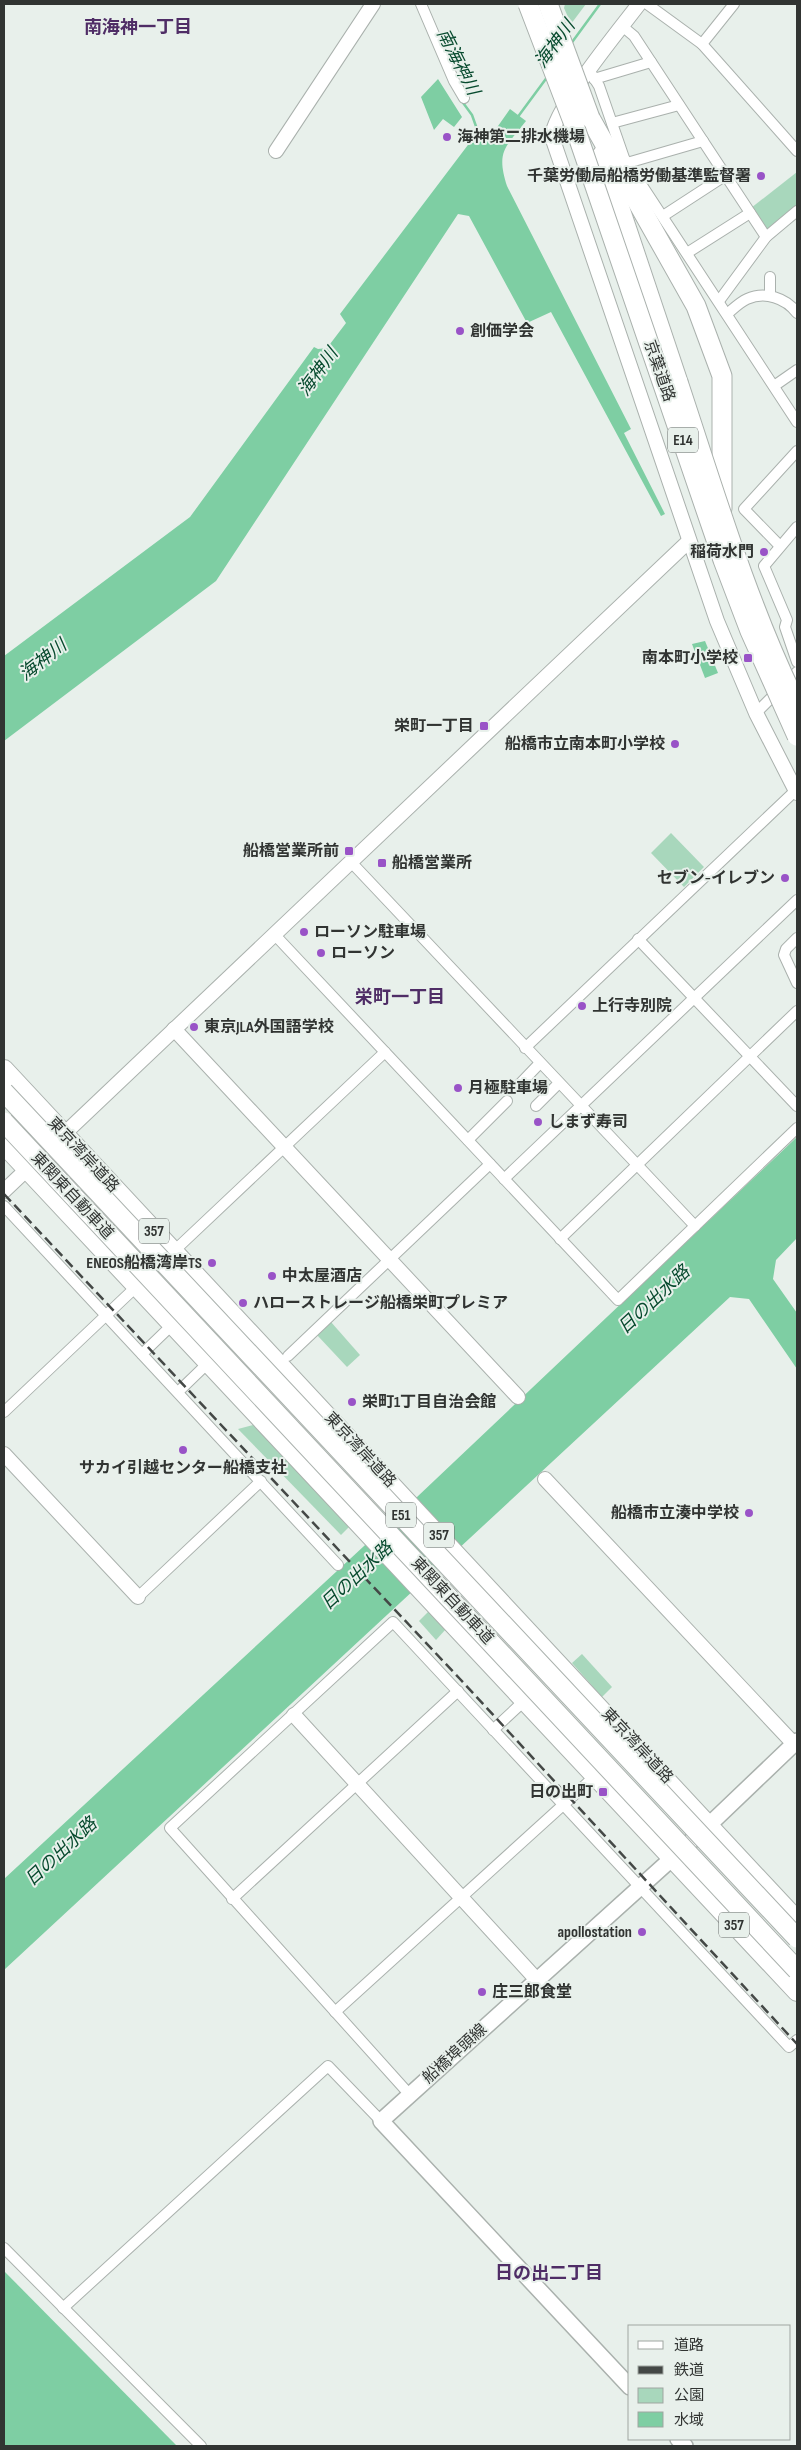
<svg xmlns="http://www.w3.org/2000/svg" width="801" height="2450" font-family="'Sofia Sans Condensed','Noto Sans JP',sans-serif">
<rect width="100%" height="100%" fill="#e8f0eb"/>
<g fill="#a8d7bc">
<polygon points="565,4 586,4 571,24 564,8"/>
<polygon points="797,172 797,207 767,232 751,208"/>
<polygon points="671,833 704,867 684,887 651,853"/>
<polygon points="331,1322 360,1355 347,1367 317,1335"/>
<polygon points="253,1425 350,1526 341,1535 238,1429"/>
<polygon points="429,1611 446,1629 436,1640 419,1621"/>
<polygon points="582,1654 612,1687 602,1697 572,1663"/>
</g>
<g fill="#7ecea3">
<polygon points="438,79 462,117 454,127 443,119 434,130 421,97"/>
<path d="M510,109l16,12c-21,27 -30,30 -19,65l124,243 -7,4 41,81 -4,2 -110,-204 -24,11 -58,-107 -11,-2 -242,367 -212,160v-85l186,-139 124,-170 4,2 9,-1 19,-25 -6,-9 140,-185 11,7z"/>
<polygon points="705,641 718,673 705,678 692,644"/>
<polygon points="797,1137 797,1238 776,1260 773,1279 797,1313 797,1369 749,1299 730,1297 4,1970 4,1879 417,1497"/>
<polygon points="4,2271 177,2446 4,2446"/>
</g>
<g fill="none" stroke-linecap="round" stroke-linejoin="round">
<g stroke="#7ecea3" stroke-width="2.5">
<polyline points="570,45 600,4"/>
<polyline points="461,100 472,115 478,132"/>
<polyline points="517,118 548,76"/>
</g>
<defs>
<g id="minor">
<polyline points="421,4 454,81 464,98"/>
<polyline points="647,4 702,44 797,151"/>
<polyline points="622,26 634,36 766,237"/>
<polyline points="702,44 734,4"/>
<polyline points="589,70 599,86 624,158 797,422"/>
<polyline points="594,79 651,62"/>
<polyline points="612,123 679,105"/>
<polyline points="627,163 703,141"/>
<polyline points="663,216 726,175"/>
<polyline points="687,253 750,213"/>
<polyline points="770,277 770,295"/>
<polyline points="719,301 766,237 797,211"/>
<path d="M727,314c6,-5 13,-12 20,-15 18,-8 39,-1 50,14"/>
<polyline points="774,386 797,370"/>
<polyline points="797,527 764,566 787,620 785,627 797,662"/>
<polyline points="779,545 744,509 797,451"/>
<polyline points="756,713 797,672"/>
<polyline points="351,862 695,1226"/>
<polyline points="274,934 618,1300 797,1128"/>
<polyline points="797,938 786,949 784,955 797,983"/>
<polyline points="638,939 797,1106"/>
<polyline points="525,1048 796,790"/>
<polyline points="517,1087 540,1063"/>
<polyline points="536,1106 559,1083"/>
<polyline points="468,1140 507,1101"/>
<polyline points="504,1179 797,900"/>
<polyline points="4,1206 338,1565"/>
<polyline points="560,1239 797,1011"/>
<polyline points="173,1252 385,1052"/>
<polyline points="142,1354 173,1324"/>
<polyline points="288,1356 490,1164"/>
<polyline points="178,1392 209,1362"/>
<polyline points="4,1412 137,1286"/>
<polyline points="138,1597 261,1481"/>
<polyline points="493,1730 524,1701"/>
<polyline points="232,1899 458,1691"/>
<polyline points="335,2012 595,1776"/>
<polyline points="410,2095 170,1828 393,1622 789,2047 797,2040"/>
<polyline points="4,2248 201,2446"/>
<polyline points="63,2308 328,2066 381,2121"/>
</g>
<g id="tertiary">
<path d="M639,4c-19,25 -86,106 -87,133l165,484 39,92 41,80"/>
<polyline points="276,151 373,4"/>
<polyline points="174,1029 518,1397"/>
<polyline points="4,1191 689,541"/>
<polyline points="4,1454 138,1597"/>
<polyline points="545,1479 794,1744"/>
<polyline points="294,1715 536,1979"/>
</g>
<g id="secondary">
<polyline points="630,2387 381,2121 709,1825 797,1741"/>
<polyline points="678,2439 685,2446"/>
</g>
<g id="trunk">
<polyline points="4,1069 797,1920"/>
<polyline points="61,1138 56,1151 55,1159 88,1196 86,1221"/>
<polyline points="4,1145 797,1992"/>
</g>
<g id="motorway">
<polyline points="590,118 696,306 722,376 722,509"/>
<polyline points="602,155 678,382"/>
</g>
</defs>
<use href="#minor" stroke="#aab1ad" stroke-width="12"/>
<use href="#tertiary" stroke="#aab1ad" stroke-width="16"/>
<use href="#secondary" stroke="#aab1ad" stroke-width="18"/>
<use href="#trunk" stroke="#aab1ad" stroke-width="20"/>
<use href="#motorway" stroke="#aab1ad" stroke-width="21"/>
<use href="#minor" stroke="#fff" stroke-width="10"/>
<use href="#tertiary" stroke="#fff" stroke-width="14"/>
<use href="#secondary" stroke="#fff" stroke-width="15"/>
<use href="#trunk" stroke="#fff" stroke-width="18"/>
<use href="#motorway" stroke="#fff" stroke-width="19"/>
<polyline stroke="#444846" stroke-width="2.5" stroke-dasharray="10 5" stroke-linecap="butt" points="4,1194 460,1679 797,2044"/>
<defs>
<g id="motorway-bridge">
<polyline points="528,4 572,119 723,560 750,631 797,736"/>
<polyline points="548,4 590,118"/>
<path d="M678,382c36,108 69,221 119,323"/>
<polyline points="4,1092 797,1938"/>
<polyline points="4,1122 797,1970"/>
</g>
</defs>
<use href="#motorway-bridge" stroke="#aab1ad" stroke-width="21" stroke-linecap="butt"/>
<use href="#motorway-bridge" stroke="#fff" stroke-width="19"/>
</g>
<g fill="#9953c7" stroke="#e8f0eb" stroke-width="2">
<circle cx="447" cy="137" r="5"/>
<circle cx="761" cy="176" r="5"/>
<circle cx="460" cy="331" r="5"/>
<circle cx="764" cy="552" r="5"/>
<rect x="743" y="653" width="10" height="10" rx="2.5"/>
<rect x="479" y="721" width="10" height="10" rx="2.5"/>
<circle cx="675" cy="744" r="5"/>
<rect x="344" y="846" width="10" height="10" rx="2.5"/>
<rect x="377" y="858" width="10" height="10" rx="2.5"/>
<circle cx="785" cy="878" r="5"/>
<circle cx="304" cy="932" r="5"/>
<circle cx="321" cy="953" r="5"/>
<circle cx="582" cy="1006" r="5"/>
<circle cx="194" cy="1027" r="5"/>
<circle cx="458" cy="1088" r="5"/>
<circle cx="538" cy="1122" r="5"/>
<circle cx="212" cy="1263" r="5"/>
<circle cx="272" cy="1276" r="5"/>
<circle cx="243" cy="1303" r="5"/>
<circle cx="352" cy="1402" r="5"/>
<circle cx="183" cy="1450" r="5"/>
<circle cx="749" cy="1513" r="5"/>
<rect x="598" y="1787" width="10" height="10" rx="2.5"/>
<circle cx="642" cy="1932" r="5"/>
<circle cx="482" cy="1992" r="5"/>
</g>
<g text-anchor="middle" dominant-baseline="central" stroke-width="4" stroke-linejoin="round" paint-order="stroke">
<g fill="#e8f0eb" stroke="#686c6a" stroke-width="1">
<rect x="668" y="427.5" width="30" height="25" rx="4"/>
<rect x="139" y="1218.5" width="30" height="25" rx="4"/>
<rect x="386" y="1502.5" width="30" height="25" rx="4"/>
<rect x="424" y="1522.5" width="30" height="25" rx="4"/>
<rect x="719" y="1912.5" width="30" height="25" rx="4"/>
</g>
<g font-size="15" font-weight="bold" fill="#313432">
<text x="683" y="440">E14</text>
<text x="154" y="1231">357</text>
<text x="401" y="1515">E51</text>
<text x="439" y="1535">357</text>
<text x="734" y="1925">357</text>
</g>
<g font-size="16" font-weight="bold" fill="#313432" stroke="#e8f0eb" text-anchor="start">
<text x="457" y="137">海神第二排水機場</text>
<text x="751" y="176" text-anchor="end">千葉労働局船橋労働基準監督署</text>
<text x="470" y="331">創価学会</text>
<text x="754" y="552" text-anchor="end">稲荷水門</text>
<text x="738" y="658" text-anchor="end">南本町小学校</text>
<text x="474" y="726" text-anchor="end">栄町一丁目</text>
<text x="665" y="744" text-anchor="end">船橋市立南本町小学校</text>
<text x="339" y="851" text-anchor="end">船橋営業所前</text>
<text x="392" y="863">船橋営業所</text>
<text x="775" y="878" text-anchor="end">セブン-イレブン</text>
<text x="314" y="932">ローソン駐車場</text>
<text x="331" y="953">ローソン</text>
<text x="592" y="1006">上行寺別院</text>
<text x="204" y="1027">東京JLA外国語学校</text>
<text x="468" y="1088">月極駐車場</text>
<text x="548" y="1122">しまず寿司</text>
<text x="202" y="1263" text-anchor="end">ENEOS船橋湾岸TS</text>
<text x="282" y="1276">中太屋酒店</text>
<text x="253" y="1303">ハローストレージ船橋栄町プレミア</text>
<text x="362" y="1402">栄町1丁目自治会館</text>
<text x="183" y="1468" text-anchor="middle">サカイ引越センター船橋支社</text>
<text x="739" y="1513" text-anchor="end">船橋市立湊中学校</text>
<text x="593" y="1792" text-anchor="end">日の出町</text>
<text x="632" y="1932" text-anchor="end">apollostation</text>
<text x="492" y="1992">庄三郎食堂</text>
</g>
<g font-size="16" fill="#313432" stroke="#e8f0eb">
<text transform="translate(659 371) rotate(71)">京葉道路</text>
<text transform="translate(83 1155) rotate(47)">東京湾岸道路</text>
<text transform="translate(72 1196) rotate(47)">東関東自動車道</text>
<text transform="translate(360 1450) rotate(47)">東京湾岸道路</text>
<text transform="translate(452 1601) rotate(47)">東関東自動車道</text>
<text transform="translate(637 1746) rotate(47)">東京湾岸道路</text>
<text transform="translate(455 2054) rotate(-42)">船橋埠頭線</text>
</g>
<g font-size="18" font-weight="bold" fill="#4f2d66" stroke="#e8f0eb">
<text x="138" y="27">南海神一丁目</text>
<text x="400" y="997">栄町一丁目</text>
<text x="549" y="2273">日の出二丁目</text>
</g>
<g font-size="18" font-style="italic" fill="#074a2e" stroke="#e8f0eb">
<text transform="translate(555 44) rotate(-54)">海神川</text>
<text transform="translate(458 62) rotate(63)">南海神川</text>
<text transform="translate(318 372) rotate(-54)">海神川</text>
<text transform="translate(43 660) rotate(-38)">海神川</text>
<text transform="translate(654 1300) rotate(-43)">日の出水路</text>
<text transform="translate(357 1576) rotate(-43)">日の出水路</text>
<text transform="translate(61 1852) rotate(-43)">日の出水路</text>
</g>
</g>
<rect width="801" height="2450" fill="none" stroke="#313432" stroke-width="10"/>
<rect x="628" y="2325" width="162" height="115" fill="#e8f0eb" stroke="#9fa5a1"/>
<rect x="638" y="2341" width="25" height="8" fill="#ffffff" stroke="#9fa5a1"/>
<text x="674" y="2350" font-size="15" fill="#313432">道路</text>
<rect x="638" y="2366" width="25" height="8" fill="#444846" stroke="#9fa5a1"/>
<text x="674" y="2375" font-size="15" fill="#313432">鉄道</text>
<rect x="638" y="2388" width="25" height="15" fill="#a8d7bc" stroke="#9fa5a1"/>
<text x="674" y="2400" font-size="15" fill="#313432">公園</text>
<rect x="638" y="2412" width="25" height="15" fill="#7ecea3" stroke="#9fa5a1"/>
<text x="674" y="2425" font-size="15" fill="#313432">水域</text>
</svg>
